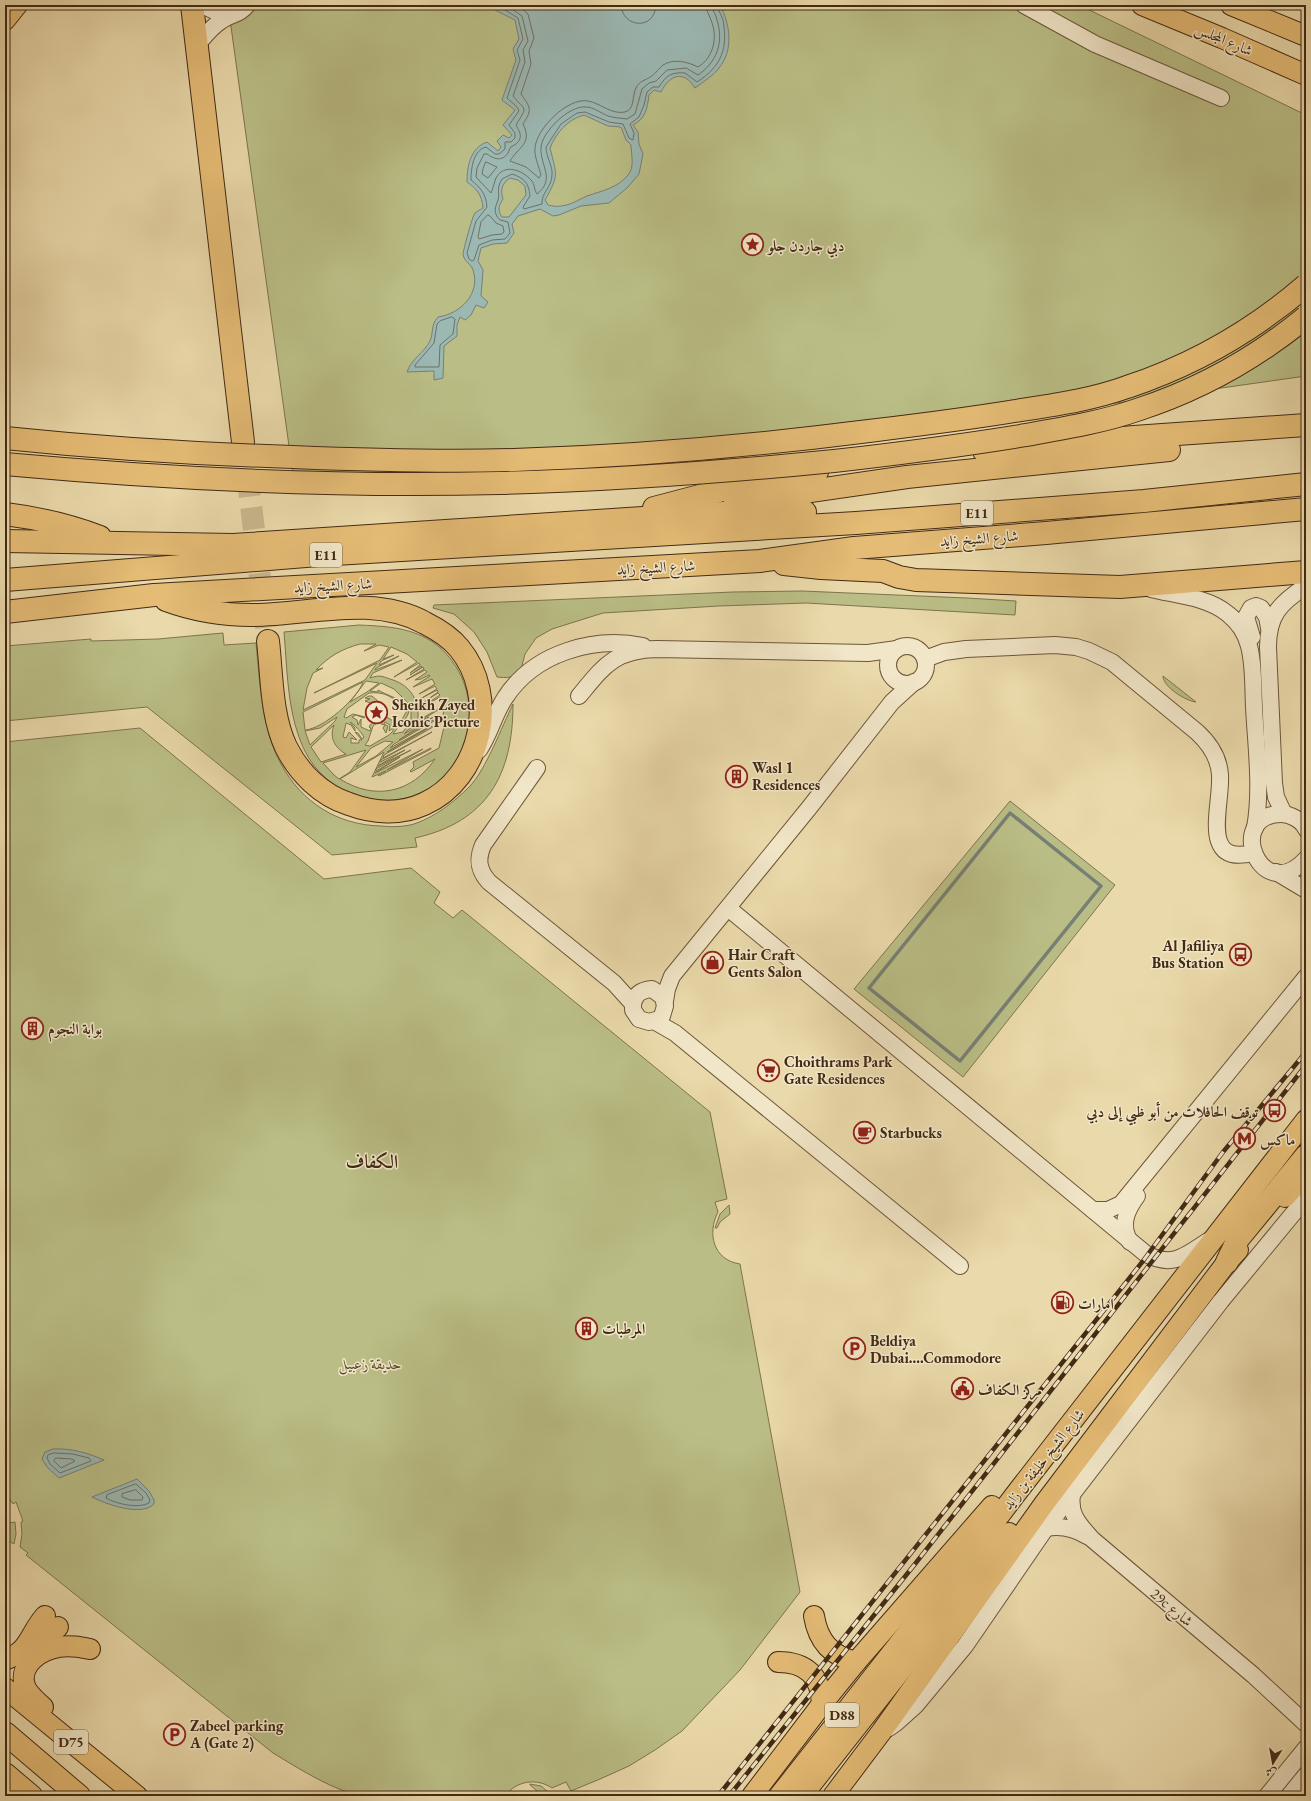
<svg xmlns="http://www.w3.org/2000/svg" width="1311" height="1801" font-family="'EB Garamond',Amiri,serif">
<rect width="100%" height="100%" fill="#ead9aa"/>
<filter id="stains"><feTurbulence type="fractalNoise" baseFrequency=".005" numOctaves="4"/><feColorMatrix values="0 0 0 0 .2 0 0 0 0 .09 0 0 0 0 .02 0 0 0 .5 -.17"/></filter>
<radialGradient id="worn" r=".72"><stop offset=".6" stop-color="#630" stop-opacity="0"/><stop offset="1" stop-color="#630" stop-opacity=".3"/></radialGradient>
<g fill="#babe86" stroke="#7e744e" fill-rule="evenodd">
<polygon points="228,5 1079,5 1306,115 1306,376 502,490 293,475"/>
<path d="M802,591l165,7 49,3 -1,14 -209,-12 -87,3 -116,7 -51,16 -16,9 -11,16 -5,19c-8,5 -14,5 -23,4l-10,-25 -13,-20 -20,-18 -21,-6 1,-3 299,-13z"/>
<path d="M359,625c23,1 47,2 67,13 16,8 29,24 36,40 29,69 -29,141 -104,118 -29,-9 -49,-30 -59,-59 -12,-33 -12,-71 -15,-105zM360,644h16l-12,7 15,-6 10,2 -9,13 -66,33 63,-30 -12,17 -62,30 4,-22 6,-15 10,-5 -7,2c13,-14 26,-21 44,-26zM391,647l16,7 10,8 -23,15 25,-14 1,2 -10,8 11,-7 1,1 -12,8 13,-8 1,2 -18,11 19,-10 2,2 -12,8 6,-1 8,-4 1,1 -17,11 19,-8 3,5 -16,10 16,-8 2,3 -17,10 17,-9 1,2 -14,10 14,-9 2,2 -18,12 18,-10 3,9 -32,19 7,-7c1,-17 -7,-32 -25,-38 -10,-3 -12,-6 -23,-2l3,-5 29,-13 -27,10 1,-2 23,-12 -20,9 2,-4 13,-6 -11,4zM366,681l13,2 -12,9 -17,10zM363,682c-5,16 -40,47 -58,48l-2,-18zM381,683l13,6 17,17v15l-8,11 -10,2c5,-8 17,-16 16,-26 -9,-10 -21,-12 -31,-18v2l-8,-1zM369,693c12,-1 20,1 29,10l2,1 -2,-3 10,8 -11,19 -4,-7 -11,-7 -3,5 -9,6 -1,2 2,1 -1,3 -9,-4v-8l-3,6 -1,-5 -5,-3 4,-2 8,3 1,-1 -12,-3 -7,4 -2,-1 3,-8zM443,707l1,20 -5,21 -26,14 1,5 -4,4 1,1 24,-13c-23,34 -60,42 -95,20l44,-27 -12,25 14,-6 -8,4 1,1 52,-27v-1l-44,22 36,-21 -48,24 25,-16 -24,14v-2l35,-19 -33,16 27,-16 -25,12 1,-2 51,-28 -49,26 1,-3 49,-28 -1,-1 -45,26 42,-25 -39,21 4,-4 40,-23 -1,-1 -34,20 36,-24 -31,18 4,-4 21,-13 -17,9 1,-1zM337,717l-2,4 -25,24 -5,-14 15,-3zM381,720v4l4,1 -2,3 3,5 2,-7 -4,-2 1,-2 5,3 -1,6 4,-3v3l-4,4 -19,11 -5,-1 3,-4 5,-15zM350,722c4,2 11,10 14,15l-2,2 -4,-6 -3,-1 7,8h-3v3h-8v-5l6,2 -8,-8 -3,6 -3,-1 3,-14 5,2 4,6v-3zM334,725c-5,13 1,23 12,29l-25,8 -10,-15zM385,741l8,1 -17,14 -20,11 15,-19zM366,750l-16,22 -11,7 -5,-4 -11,-12z"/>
<path d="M223,633l1,12 32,-2c4,40 5,85 25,121 21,39 57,61 100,62 11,1 23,1 33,-2 21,-7 40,-22 55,-37 17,-17 33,-61 44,-83 0,71 -26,118 -98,134l2,9 -85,8 -185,-148 -142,14v-75l86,-7v2l67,-2z"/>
<path d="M1163,676l33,26c-10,-1 -33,-15 -33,-26z"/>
<polygon points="369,696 372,696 379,702 380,709 376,709 374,710 370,707 370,703 365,701 370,699 365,698"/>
<path d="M140,728l184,151 87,-11 29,24 -6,11 19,15 9,-8 248,202 17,87 -12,3 3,10c-11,21 -5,48 22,52l60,328 -60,78 -58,61 -27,19 -26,16 -29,13 -29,12 -5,-9 -14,6c-15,-10 -35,-8 -47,8h-76l-12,-2 -1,2c-17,0 -36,2 -52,0 -29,-4 -66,-28 -91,-43l-247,-198 2,-2 -8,-6 2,-13 -1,-12 2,-1 -7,-19 -3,2 -8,-11v-751z"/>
<polygon points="1010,801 1115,885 963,1077 854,989"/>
<polygon points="729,1205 730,1214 720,1222 717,1228 715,1228 720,1214"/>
<polygon points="15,1522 16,1534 14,1544 5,1539 5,1537 9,1523"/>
<polygon points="530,1784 541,1786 553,1796 543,1796 530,1785"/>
</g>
<g fill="#9bb8b3" stroke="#787f74" fill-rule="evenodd">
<path d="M494,5h138l8,4 1,-4h79c10,19 14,45 -1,63 -6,8 -16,14 -24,20 -11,-18 -25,-14 -34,4l-7,-2 -5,5c-2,14 -3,23 -16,30l5,7 1,12 4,10 -4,20 -12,14 -18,15 -28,3 -22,9 -6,1 -13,-7 -22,7 -6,8 2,9 -7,10 -14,1 -12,4 -3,13 5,9 -2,26 7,6 -4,6 -8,-3 -5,10 -6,5 -5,-3 -3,8v11l-13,10 -1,32 -9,2v-9l-27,1c4,-13 17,-19 23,-31 4,-9 0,-15 8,-24 22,-3 43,-23 35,-47 -2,-6 -8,-8 -10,-15 0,-4 9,-38 12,-42 2,-2 5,-3 8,-5 -1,-13 -6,-19 -16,-26 0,-15 3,-34 20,-40l11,9 3,-4 -4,-6 6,-6 6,3 3,-3 -9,-10 12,-15 -13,-10 14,-40 -3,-11 6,-10 -4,-19 -22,-11zM584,115l24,11 13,1 5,13 5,5c0,9 4,22 -3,30 -10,13 -27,16 -41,21 -9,4 -16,9 -26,10 -4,1 -9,0 -13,-1l-3,-5c14,-25 12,-24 5,-52 6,-15 18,-29 34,-33zM510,178l8,2 7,6 1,9 -17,22h-7c-5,-7 -3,-12 1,-18 -3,-9 -1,-16 7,-21z"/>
<path d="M53,1449c18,-1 35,4 51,11l-45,18 -12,-11 -5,-8 3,-7z"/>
<path d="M137,1479l12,12 5,9v4c-13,13 -48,0 -62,-7z"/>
</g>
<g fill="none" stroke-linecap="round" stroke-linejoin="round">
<g stroke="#6f7164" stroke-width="1">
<path d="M497,5l21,13 5,21 -6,11 3,10 -13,38 10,9 2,4 -10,14 6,8v5l-4,4h-6v7l-6,5h-4l-9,-7c-13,3 -15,22 -15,33 10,8 15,14 16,27l-11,14 -9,32 2,6 3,2 2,-1 5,-15 13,-5 13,-1 5,-6 -2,-11 -8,-2c-7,-7 -5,-12 -2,-20 2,-6 -2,-12 4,-21l10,-5c12,4 17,9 18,22l-7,11 1,2 18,-5c-1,-11 10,-17 10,-29 1,-9 -6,-18 -6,-28l15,-23 16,-11 8,-1 24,10 14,2 6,14 4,2 1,-7 -4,-9 9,-7 5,-12 3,-13 6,-5h6c7,-12 13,-15 26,-14l12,9c25,-16 31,-34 26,-62 -2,-6 -5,-10 -6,-15"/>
<path d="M506,5l16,11 6,25 -5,9 2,12 -12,34c13,16 15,9 3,29 3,6 8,12 0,19 -1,1 -4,2 -5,3 -2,2 -2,4 -3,6 -6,9 -14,6 -21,1h-3l-7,14 -1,9 15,16c2,-4 3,-10 5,-15 8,-15 26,-8 35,2 4,4 3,10 6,14 19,-15 3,-28 4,-46 0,-15 28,-43 45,-41 7,0 15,6 22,9 6,2 13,2 19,3l8,-5 7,-25 7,-6 7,-2 11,-11 19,-2 12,7c19,-13 26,-33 19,-55 -1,-6 -5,-9 -5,-15"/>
<path d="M518,5l10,9 6,24 -5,13 2,13 -10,30c9,13 12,15 2,30 10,20 -5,23 -13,37l16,6 13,11 2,-3c-2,-8 -7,-19 -6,-27 1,-19 33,-51 53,-47 12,2 24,14 37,11 10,-2 7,-17 11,-24 3,-7 10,-8 16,-12 4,-3 7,-8 11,-11 11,-7 25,-3 35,2 16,-10 20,-30 13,-47 -2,-6 -5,-9 -5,-15"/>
<path d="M621,5c1,23 34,26 35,0"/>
<polygon points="486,162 497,167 488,178 482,174 483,169"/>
<polygon points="488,215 490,216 496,223 503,226 504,232 502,234 492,235 479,239 478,237 481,222"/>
<polygon points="452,317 455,319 453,334 440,345 439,367 415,367 415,365 434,343 437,324 440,321"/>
<polygon points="54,1453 73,1454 89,1458 91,1461 60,1473 50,1464 47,1458 48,1455"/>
<polygon points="56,1458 72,1459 75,1461 61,1468 54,1461"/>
<path d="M136,1484l10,9 4,7 -1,3c-11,6 -32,1 -43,-5l1,-3z"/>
<polygon points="136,1490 143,1497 142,1500 130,1500 122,1497 122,1494"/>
</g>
<polygon stroke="#787f74" stroke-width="3.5" points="1010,813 1101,886 960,1061 869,988"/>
<polyline stroke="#c9b68c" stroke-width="22" stroke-dasharray="22 11" stroke-linecap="butt" points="243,442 268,641"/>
<defs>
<g id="minor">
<polyline points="202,5 227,17"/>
<polyline points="1024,5 1095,44 1221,98"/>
<path d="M196,46c8,-9 15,-19 25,-25 9,-7 19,-6 26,-16"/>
<path d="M1151,589c24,6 57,8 77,25 10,8 18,20 21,32 5,19 4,41 5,61 2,39 8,82 1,121"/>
<polyline points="1252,637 1246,617 1251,608 1256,606 1261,608 1267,617 1269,628"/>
<circle cx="907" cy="665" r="19"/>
<path d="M925,659l19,-7 22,-3 89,-4 21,2 13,4 23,11 85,70c12,11 22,25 23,43 2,31 -21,91 33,78"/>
<path d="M579,696c25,-30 35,-46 78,-47l211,4 29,-4"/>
<path d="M479,750c11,-16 15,-36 26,-52 29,-45 88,-62 138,-52"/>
<path d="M537,768l-54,77c-6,14 -5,25 6,37l125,101 19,21v6l6,9 10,3 10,-3 3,-3 3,-10 -2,-9 -11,-8c-11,1 -17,5 -19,15"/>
<path d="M1284,814l-8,-17 -2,-14 -6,-136c0,-32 12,-44 38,-61"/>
<path d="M1306,829c-4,-9 -16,-15 -25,-15 -57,1 -20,94 25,45"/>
<polyline points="1276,872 1306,890"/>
<path d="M728,908l418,346c27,14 39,2 62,-13"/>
<polyline points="665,1001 667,989 672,976 809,808 892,702 914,682"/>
<polyline points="654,1021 675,1033 960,1266"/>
<polyline points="1093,1210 1108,1210 1121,1204 1306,977"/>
<path d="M1130,1242c-10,-17 -4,-31 7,-46"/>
<path d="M1072,1495c-3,20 7,29 20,44l161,136 53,49"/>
<path d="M1046,1528c15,-3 28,0 41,8"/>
<polyline points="889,1728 896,1723 916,1705 965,1646 1046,1528 1221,1301 1306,1198"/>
<polyline points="1267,1796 1306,1748"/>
<polyline points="1289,1796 1306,1775"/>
</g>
<g id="major">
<polyline points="1142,5 1222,38 1306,75"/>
<polyline points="1231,5 1306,36"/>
<polyline points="5,20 17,5"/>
<polyline points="1285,1197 1306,1174"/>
<path d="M814,1616c4,25 17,40 42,46"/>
<polyline points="32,1652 58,1627"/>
<path d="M5,1660c26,-10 24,-26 40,-44"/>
<path d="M778,1662c28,0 43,14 44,42"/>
<polyline points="5,1688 137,1796"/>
<path d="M43,1707c-6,-6 -15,-12 -18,-21 -7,-22 16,-36 34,-39 11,-2 21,0 31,2"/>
<polyline points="752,1796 822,1704 856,1662 992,1506"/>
<polyline points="779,1796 980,1541 1018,1491 1306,1120"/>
<polyline points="802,1796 1009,1533"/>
<polyline points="833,1796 882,1731 1044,1504 1227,1262 1238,1250"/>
</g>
<g id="highway">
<polyline points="192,5 243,442"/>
<polyline points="984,451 1134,437 1306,425"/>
<polyline points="735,502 907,477 1169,450"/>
<polyline points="654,508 734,487 817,472"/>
<path d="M5,514c33,4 64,11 95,23"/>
<polyline points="5,541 233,545 703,514 744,512 805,512"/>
<polyline points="784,564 821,568 883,571 899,577 916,580 1120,587 1306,572"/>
<polyline points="5,580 318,555 856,523 1144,501 1306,484"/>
<path d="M166,600c27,10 57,15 86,15 57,0 120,-21 173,8 12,6 25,14 34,25 40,48 23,130 -35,156 -24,11 -51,9 -75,0 -28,-9 -50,-31 -63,-57 -15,-32 -14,-71 -18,-106"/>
<polyline points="5,612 154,595 760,561 854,548 1046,533 1306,509"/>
<polyline points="1227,1262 1238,1239 1306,1156"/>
<polyline points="5,1733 79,1796"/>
<polyline points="5,1774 31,1796"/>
</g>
</defs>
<use href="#minor" stroke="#6d563a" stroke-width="18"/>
<use href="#major" stroke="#432a15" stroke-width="22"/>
<use href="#highway" stroke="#432a15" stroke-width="24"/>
<use href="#minor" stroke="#f1e6c8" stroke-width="16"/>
<use href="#major" stroke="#e5bc75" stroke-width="20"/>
<use href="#highway" stroke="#e5bc75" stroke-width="22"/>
<defs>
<g id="rail">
<polyline points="718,1796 1143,1261 1223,1152 1306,1052"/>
<polyline points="729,1796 915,1564 1306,1065"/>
</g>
</defs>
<use href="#rail" stroke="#432a15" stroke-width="4.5"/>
<use href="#rail" stroke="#f1e6c8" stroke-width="3" stroke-dasharray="9" stroke-linecap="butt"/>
<defs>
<g id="highway-bridge">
<path d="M5,438c96,10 192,16 288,19 74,3 148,5 221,3 119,-4 237,-14 355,-29 49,-6 98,-12 146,-20 38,-6 76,-11 112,-24 66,-22 127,-57 179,-102"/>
<path d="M5,464c164,15 330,23 495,19 111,-3 223,-11 334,-22 62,-7 124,-15 186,-25 39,-7 79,-13 117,-26 62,-20 119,-52 169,-93"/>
</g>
</defs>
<use href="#highway-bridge" stroke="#432a15" stroke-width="24" stroke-linecap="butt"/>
<use href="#highway-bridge" stroke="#e5bc75" stroke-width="22"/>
</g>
<defs>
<symbol id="sight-ring" viewBox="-11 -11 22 22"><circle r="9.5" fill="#f1e6c8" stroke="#8f2418" stroke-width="1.5"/><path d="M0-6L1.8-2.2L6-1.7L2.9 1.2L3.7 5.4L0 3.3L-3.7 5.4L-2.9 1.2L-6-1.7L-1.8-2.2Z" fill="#8f2418"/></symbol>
<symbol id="building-ring" viewBox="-11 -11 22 22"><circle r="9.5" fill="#f1e6c8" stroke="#8f2418" stroke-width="1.5"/><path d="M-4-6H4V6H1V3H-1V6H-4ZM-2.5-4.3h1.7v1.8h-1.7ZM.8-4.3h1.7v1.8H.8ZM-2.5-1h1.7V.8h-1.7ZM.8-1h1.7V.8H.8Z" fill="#8f2418"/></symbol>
<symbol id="bus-ring" viewBox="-11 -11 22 22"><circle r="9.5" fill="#f1e6c8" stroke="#8f2418" stroke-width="1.5"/><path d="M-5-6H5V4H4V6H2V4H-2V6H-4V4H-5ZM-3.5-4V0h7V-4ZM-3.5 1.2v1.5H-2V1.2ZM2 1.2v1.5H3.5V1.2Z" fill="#8f2418"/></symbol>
<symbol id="shop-ring" viewBox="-11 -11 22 22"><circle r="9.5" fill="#f1e6c8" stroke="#8f2418" stroke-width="1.5"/><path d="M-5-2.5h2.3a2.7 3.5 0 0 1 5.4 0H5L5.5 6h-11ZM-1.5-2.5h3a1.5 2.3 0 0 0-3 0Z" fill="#8f2418"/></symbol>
<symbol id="supermarket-ring" viewBox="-11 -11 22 22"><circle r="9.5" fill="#f1e6c8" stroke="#8f2418" stroke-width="1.5"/><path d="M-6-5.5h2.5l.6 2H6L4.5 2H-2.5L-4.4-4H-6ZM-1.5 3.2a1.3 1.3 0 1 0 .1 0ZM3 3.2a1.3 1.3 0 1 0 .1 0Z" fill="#8f2418"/></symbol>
<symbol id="cafe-ring" viewBox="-11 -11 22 22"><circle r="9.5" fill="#f1e6c8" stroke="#8f2418" stroke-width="1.5"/><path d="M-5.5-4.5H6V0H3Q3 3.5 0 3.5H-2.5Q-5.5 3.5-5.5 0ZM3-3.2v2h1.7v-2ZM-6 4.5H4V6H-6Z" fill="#8f2418"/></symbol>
<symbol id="metro-ring" viewBox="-11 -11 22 22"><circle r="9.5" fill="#f1e6c8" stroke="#8f2418" stroke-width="1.5"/><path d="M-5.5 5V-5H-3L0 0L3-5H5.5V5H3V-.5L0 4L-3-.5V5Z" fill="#8f2418"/></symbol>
<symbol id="fuel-ring" viewBox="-11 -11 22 22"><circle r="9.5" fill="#f1e6c8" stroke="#8f2418" stroke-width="1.5"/><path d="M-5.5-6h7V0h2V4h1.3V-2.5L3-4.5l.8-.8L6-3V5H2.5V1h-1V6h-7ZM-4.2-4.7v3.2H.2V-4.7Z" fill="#8f2418"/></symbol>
<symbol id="parking-ring" viewBox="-11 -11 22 22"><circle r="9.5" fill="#f1e6c8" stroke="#8f2418" stroke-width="1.5"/><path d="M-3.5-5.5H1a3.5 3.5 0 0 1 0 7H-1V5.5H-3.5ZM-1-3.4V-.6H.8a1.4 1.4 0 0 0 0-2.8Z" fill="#8f2418"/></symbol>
<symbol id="civic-ring" viewBox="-11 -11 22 22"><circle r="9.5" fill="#f1e6c8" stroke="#8f2418" stroke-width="1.5"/><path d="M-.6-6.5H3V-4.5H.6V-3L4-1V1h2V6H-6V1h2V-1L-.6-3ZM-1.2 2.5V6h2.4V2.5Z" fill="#8f2418"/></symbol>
</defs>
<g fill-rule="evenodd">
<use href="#sight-ring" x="740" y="232" width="25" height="25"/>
<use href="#sight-ring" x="364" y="700" width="25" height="25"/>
<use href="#building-ring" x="724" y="764" width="25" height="25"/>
<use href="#bus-ring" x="1228" y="942" width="25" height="25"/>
<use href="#shop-ring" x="700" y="950" width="25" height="25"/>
<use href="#building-ring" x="20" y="1016" width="25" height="25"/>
<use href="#supermarket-ring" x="756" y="1058" width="25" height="25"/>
<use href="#bus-ring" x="1262" y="1098" width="25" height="25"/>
<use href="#cafe-ring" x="852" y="1120" width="25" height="25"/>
<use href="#metro-ring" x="1232" y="1126" width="25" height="25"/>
<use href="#fuel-ring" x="1050" y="1290" width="25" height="25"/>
<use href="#building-ring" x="574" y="1316" width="25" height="25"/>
<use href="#parking-ring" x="842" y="1336" width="25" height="25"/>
<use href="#civic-ring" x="950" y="1376" width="25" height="25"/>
<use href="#parking-ring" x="162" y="1722" width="25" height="25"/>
</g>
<g text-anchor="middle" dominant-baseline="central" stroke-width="3" stroke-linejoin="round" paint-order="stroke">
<g fill="#f1e6c8" stroke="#77624b" stroke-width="1">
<rect x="961" y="501" width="32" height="24" rx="3"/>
<rect x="310" y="543" width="32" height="24" rx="3"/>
<rect x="825" y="1703" width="34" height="24" rx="3"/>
<rect x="54" y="1730" width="34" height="24" rx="3"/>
</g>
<g font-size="14" font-weight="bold" fill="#432a15">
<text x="977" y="513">E11</text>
<text x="326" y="555">E11</text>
<text x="842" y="1715">D88</text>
<text x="71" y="1742">D75</text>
</g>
<g font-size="15" fill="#432a15" stroke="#f1e6c8">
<text transform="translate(1224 39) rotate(23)">شارع المجلس</text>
<text transform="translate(979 538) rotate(-4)">شارع الشيخ زايد</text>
<text transform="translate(656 567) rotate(-3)">شارع الشيخ زايد</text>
<text transform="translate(333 585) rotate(-3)">شارع الشيخ زايد</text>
<text transform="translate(1043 1459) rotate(-52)">شارع الشيخ خليفة بن زايد</text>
<text transform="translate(1172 1607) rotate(40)">29c شارع</text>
</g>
<g font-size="15" font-weight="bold" fill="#432a15" stroke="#f1e6c8" text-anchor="start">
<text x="768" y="245">دبي جاردن جلو</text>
<text x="392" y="704">Sheikh Zayed<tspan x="392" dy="17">Iconic Picture</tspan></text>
<text x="752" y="767">Wasl 1<tspan x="752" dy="17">Residences</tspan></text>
<text x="1224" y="945" text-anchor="end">Al Jafiliya<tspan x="1224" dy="17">Bus Station</tspan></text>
<text x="728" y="954">Hair Craft<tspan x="728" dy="17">Gents Salon</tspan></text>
<text x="48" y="1028">بوابة النجوم</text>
<text x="784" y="1061">Choithrams Park<tspan x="784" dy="17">Gate Residences</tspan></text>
<text x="1258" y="1111" text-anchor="end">توقف الحافلات من أبو ظبي إلى دبي</text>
<text x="880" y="1132">Starbucks</text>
<text x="1260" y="1139">ماكس</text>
<text x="1078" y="1303">امارات</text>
<text x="602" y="1328">المرطبات</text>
<text x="870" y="1340">Beldiya<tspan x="870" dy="17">Dubai....Commodore</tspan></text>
<text x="978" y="1389">مركز الكفاف</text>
<text x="190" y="1725">Zabeel parking<tspan x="190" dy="17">A (Gate 2)</tspan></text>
</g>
<g font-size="15" font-style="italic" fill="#5b482c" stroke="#f1e6c8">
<text x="370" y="1363">حديقة زعبيل</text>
</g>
<g font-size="19" font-weight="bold" fill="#432a15" stroke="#f1e6c8">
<text x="372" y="1161">الكفاف</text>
</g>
</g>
<rect width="1311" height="1801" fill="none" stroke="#ead9aa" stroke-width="20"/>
<rect x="6" y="6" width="1299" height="1789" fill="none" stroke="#432a15" stroke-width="2"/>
<rect x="10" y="10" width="1291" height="1781" fill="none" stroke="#432a15"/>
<g transform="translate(1273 1763) rotate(191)" stroke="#f1e6c8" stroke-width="3" paint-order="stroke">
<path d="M0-3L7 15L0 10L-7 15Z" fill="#432a15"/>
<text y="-6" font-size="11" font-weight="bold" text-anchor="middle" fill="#432a15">ش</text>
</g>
<rect width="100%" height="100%" filter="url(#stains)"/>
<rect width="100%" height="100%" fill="url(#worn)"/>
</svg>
